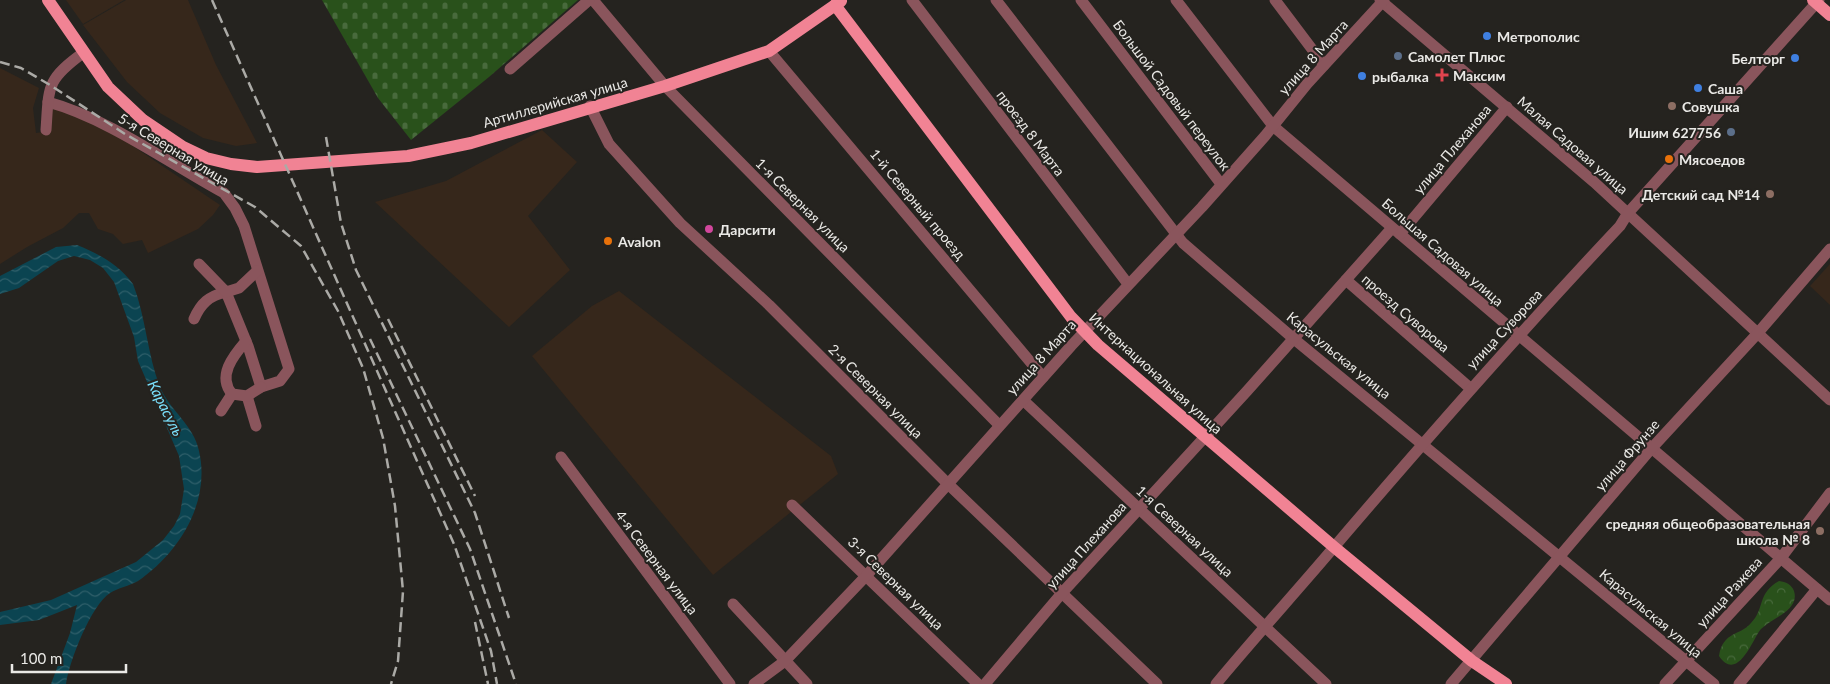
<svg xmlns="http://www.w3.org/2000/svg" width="1830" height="684" font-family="Lato,sans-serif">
<defs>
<pattern id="cemetery-stones" width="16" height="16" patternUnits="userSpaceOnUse" patternTransform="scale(1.25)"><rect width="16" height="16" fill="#29511b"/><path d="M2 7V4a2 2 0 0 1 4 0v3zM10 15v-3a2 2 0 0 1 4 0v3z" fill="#486a3c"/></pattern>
<pattern id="park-crowns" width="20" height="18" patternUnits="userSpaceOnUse" patternTransform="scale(1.25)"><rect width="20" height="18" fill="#29511b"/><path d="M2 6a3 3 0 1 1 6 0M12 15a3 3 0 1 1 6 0" fill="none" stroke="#486a3c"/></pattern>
<pattern id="water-waves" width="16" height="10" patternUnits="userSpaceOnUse" patternTransform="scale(1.25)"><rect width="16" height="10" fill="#0b4451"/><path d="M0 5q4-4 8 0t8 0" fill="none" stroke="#2f5f6a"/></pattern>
</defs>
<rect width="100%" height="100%" fill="#25231f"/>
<g fill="#36271b">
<polygon points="66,0 124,0 83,24"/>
<polygon points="126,0 188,0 216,65 257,143 236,146 203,138 160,113 127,82 83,25"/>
<polygon points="0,68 39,88 33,108 36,133 50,131 51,108 75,113 124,140 220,205 213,215 198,229 148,253 142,240 123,244 113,234 98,229 89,213 79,213 63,228 27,247 0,264"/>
<polygon points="542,130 577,162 528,216 570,270 509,327 375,202 446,181"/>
<polygon points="1830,264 1830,305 1810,286"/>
<polygon points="619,291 831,456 838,474 713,575 532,356 592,306"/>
</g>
<polygon fill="url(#cemetery-stones)" points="322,0 578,0 489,77 411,140 378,98"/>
<path fill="url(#park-crowns)" d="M1779,581c7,1 12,3 15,10 6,19 -22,27 -33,38 -7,7 -23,55 -42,27 4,-25 21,-20 32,-33 14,-14 6,-30 28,-42z"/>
<path fill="url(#water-waves)" d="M77,245c22,9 41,19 56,39 13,33 14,70 27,103 10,24 34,38 39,64 12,51 -20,102 -61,130 -9,5 -20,7 -28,12 -19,12 -41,69 -44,91h-15l19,-51 7,-28 -38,15 -39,5v-13l51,-12 85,-38 27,-22 11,-14 6,-12 4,-25 -5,-33 -41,-95 -4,-24 -20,-55 -11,-14 -13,-8 -16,-4 -16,5 -39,27 -19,6v-18l56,-29z"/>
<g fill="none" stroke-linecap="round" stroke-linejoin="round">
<g stroke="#8a555c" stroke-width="11">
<polyline points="593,0 665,86 999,425"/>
<polyline points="912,0 1128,284"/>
<polyline points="996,0 1183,243 1294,339 1714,684"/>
<polyline points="1081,0 1221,184"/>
<polyline points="1176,0 1273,126 1830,600"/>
<polyline points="1275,0 1324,65"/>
<polyline points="1380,0 1594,182 1830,400"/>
<polyline points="769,51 1043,377"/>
<polyline points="510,69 589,0"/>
<path d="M48,102c59,16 121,61 176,91l11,15 9,18 45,143 -9,12 -19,6 -13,-41 -22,-54c-17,4 -25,11 -32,27"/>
<polyline points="590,106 609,144 680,223 769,305 947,483 1157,684"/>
<path d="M46,130c3,-44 0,-50 37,-77"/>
<polyline points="1400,234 1507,107"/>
<polyline points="199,264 226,292 239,288 257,271"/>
<polyline points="1346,280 1470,388"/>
<path d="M232,394c-15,-18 1,-38 14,-53"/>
<polyline points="247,396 256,426"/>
<polyline points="1023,400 1326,684"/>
<polyline points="221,411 232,394 247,396 261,387"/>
<polyline points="561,457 730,684"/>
<polyline points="792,505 978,684"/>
<polyline points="733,604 807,684"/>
<polyline points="754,684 785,661 866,576 1071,346 1202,207 1265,136 1307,84 1384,0"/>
<polyline points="985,684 1062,593 1247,391 1392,228"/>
<path d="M1216,684c39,-47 80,-92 119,-138 93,-109 187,-216 285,-320l8,-13 191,-213"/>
<polyline points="1451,684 1651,449 1757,334 1830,249"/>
<polyline points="1665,684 1781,558 1830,493"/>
<polyline points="1739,684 1817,589"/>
</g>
<g stroke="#f18394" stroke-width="12">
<polyline points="48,0 108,87 143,120 183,147 206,158 231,164 257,167 408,156 471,143 665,86 769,51 841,1"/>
<polyline points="1813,0 1830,15"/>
<polyline points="835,5 1071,317 1098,345 1334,547 1472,661 1506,684"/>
</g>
<g stroke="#abaaa6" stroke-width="2.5" stroke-dasharray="10 5" stroke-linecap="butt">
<polyline points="212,0 454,544 491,651 497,684"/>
<polyline points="0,62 21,68 50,85 125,134 255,207 301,246 338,311 363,368 383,438 395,506 403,591 398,661 391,684"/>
<polyline points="326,137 341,223 356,270 475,513 509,618"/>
<polyline points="388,319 475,496"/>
<polyline points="370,339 470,549 516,684"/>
<polyline points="475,622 488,684"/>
</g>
</g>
<g fill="#3f7fe0" stroke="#25231f" stroke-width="2">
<circle cx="1487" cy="36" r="5"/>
<circle cx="1795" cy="58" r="5"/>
<circle cx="1362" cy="76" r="5"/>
<circle cx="1698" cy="88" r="5"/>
</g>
<g fill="#5c6f8a" stroke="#25231f" stroke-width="2">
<circle cx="1398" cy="56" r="5"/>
<circle cx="1731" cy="132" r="5"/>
</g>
<path fill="#e0444e" stroke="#25231f" stroke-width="2" d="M1439.5 67.5h5v5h5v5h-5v5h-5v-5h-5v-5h5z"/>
<g fill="#8d6e63" stroke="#25231f" stroke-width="2">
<circle cx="1672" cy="106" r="5"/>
<circle cx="1770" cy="194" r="5"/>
<circle cx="1820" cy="531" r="5"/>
</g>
<g fill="#e8710a" stroke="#25231f" stroke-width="2">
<circle cx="1669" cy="159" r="5"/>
<circle cx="608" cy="241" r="5"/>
</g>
<circle fill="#d1479c" stroke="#25231f" stroke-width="2" cx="709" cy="229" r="5"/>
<g text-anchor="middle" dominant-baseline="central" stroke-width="4" stroke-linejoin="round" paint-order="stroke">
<g font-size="14" font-weight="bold" fill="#eae9e6" stroke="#25231f" text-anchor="start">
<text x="1497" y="36">Метрополис</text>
<text x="1408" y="56">Самолет Плюс</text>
<text x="1785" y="58" text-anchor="end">Белторг</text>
<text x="1453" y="75">Максим</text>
<text x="1372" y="76">рыбалка</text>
<text x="1708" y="88">Саша</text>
<text x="1682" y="106">Совушка</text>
<text x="1721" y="132" text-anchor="end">Ишим 627756</text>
<text x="1679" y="159">Мясоедов</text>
<text x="1760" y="194" text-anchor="end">Детский сад №14</text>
<text x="719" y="229">Дарсити</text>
<text x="618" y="241">Avalon</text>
<text x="1810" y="523" text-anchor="end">средняя общеобразовательная<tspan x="1810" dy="16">школа № 8</tspan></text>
</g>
<g font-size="14" fill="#eae9e6" stroke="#25231f">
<text transform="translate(1313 57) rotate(-48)">улица 8 Марта</text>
<text transform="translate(1172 95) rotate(53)">Большой Садовый переулок</text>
<text transform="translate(555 102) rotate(-16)">Артиллерийская улица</text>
<text transform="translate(1031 133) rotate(53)">проезд 8 Марта</text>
<text transform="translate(1573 145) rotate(41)">Малая Садовая улица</text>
<text transform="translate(174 149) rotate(31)">5-я Северная улица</text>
<text transform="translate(1452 149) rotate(-50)">улица Плеханова</text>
<text transform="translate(918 204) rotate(50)">1-й Северный проезд</text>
<text transform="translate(803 205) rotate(45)">1-я Северная улица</text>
<text transform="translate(1443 252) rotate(41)">Большая Садовая улица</text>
<text transform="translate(1406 313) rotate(41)">проезд Суворова</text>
<text transform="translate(1504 329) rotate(-47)">улица Суворова</text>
<text transform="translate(1339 355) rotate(39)">Карасульская улица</text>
<text transform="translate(1041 357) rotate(-48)">улица 8 Марта</text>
<text transform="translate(1156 373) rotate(42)">Интернациональная улица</text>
<text transform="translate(876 391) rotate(45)">2-я Северная улица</text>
<text transform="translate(1627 455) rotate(-49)">улица Фрунзе</text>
<text transform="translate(1185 531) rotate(43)">1-я Северная улица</text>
<text transform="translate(1086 545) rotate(-48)">улица Плеханова</text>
<text transform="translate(657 562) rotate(53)">4-я Северная улица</text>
<text transform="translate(896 583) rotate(44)">3-я Северная улица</text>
<text transform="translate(1729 592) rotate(-48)">улица Ражева</text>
<text transform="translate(1651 613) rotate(40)">Карасульская улица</text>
</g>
<g font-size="15" font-style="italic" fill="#7ae0fc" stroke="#25231f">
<text transform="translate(166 408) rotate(63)">Карасуль</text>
</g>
</g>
<path d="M12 664v8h114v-8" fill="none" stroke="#eae9e6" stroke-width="2.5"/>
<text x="20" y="664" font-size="15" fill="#eae9e6" stroke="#25231f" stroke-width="4" paint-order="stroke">100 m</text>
</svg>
